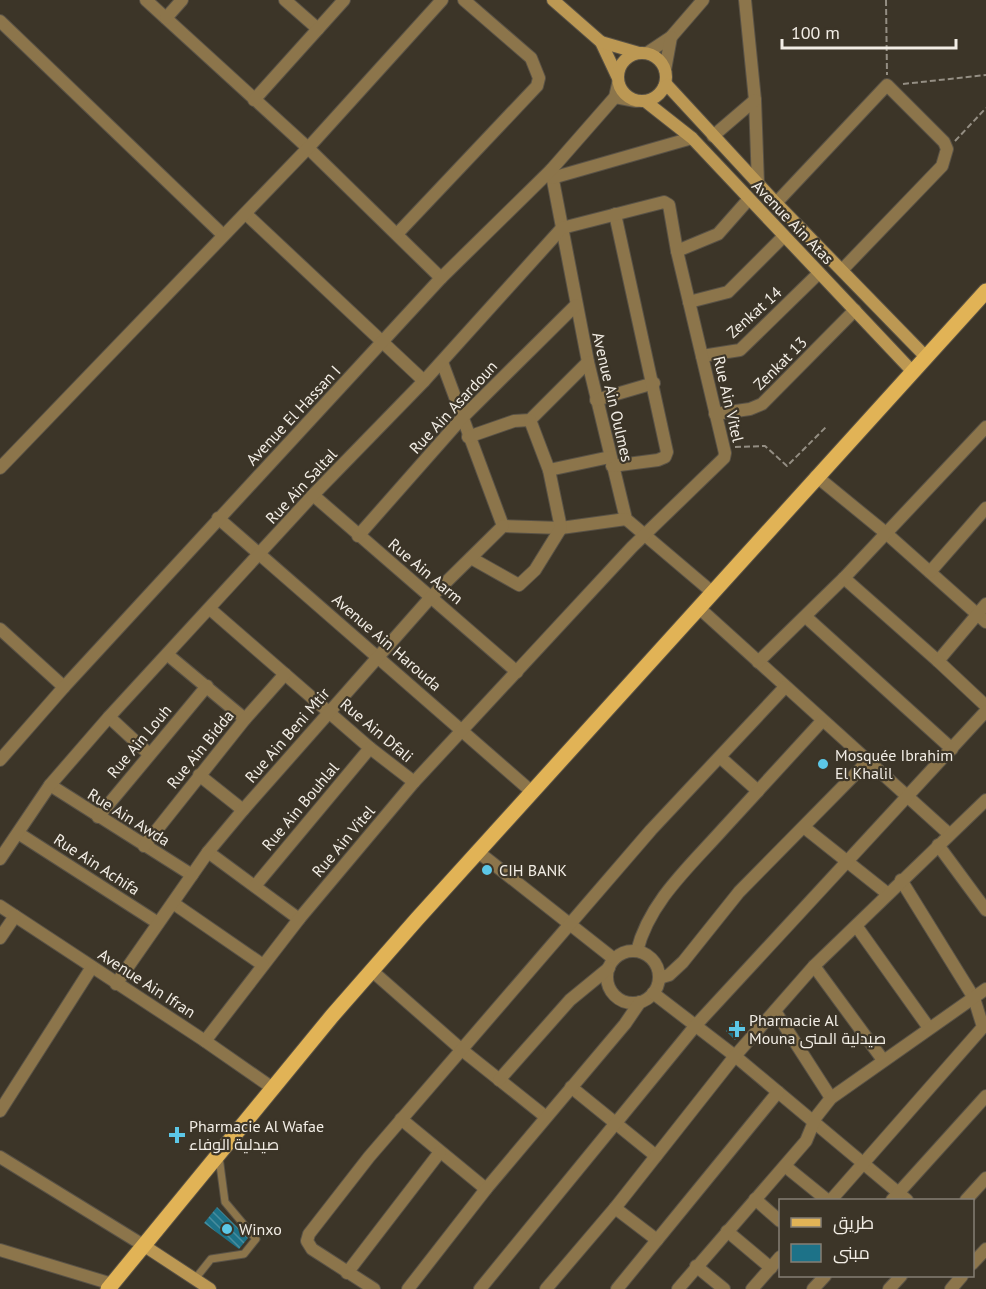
<svg xmlns="http://www.w3.org/2000/svg" width="986" height="1289" font-family="'PT Sans',Cairo,sans-serif">
<defs>
<pattern id="building-back-hatch" width="6" height="6" patternUnits="userSpaceOnUse" patternTransform="scale(1.5)"><rect width="6" height="6" fill="#1d7288"/><path d="M-1 5l2 2M0 0l6 6M5-1l2 2" fill="none" stroke="#498d9e"/></pattern>
</defs>
<rect width="100%" height="100%" fill="#3c3528"/>
<g fill="url(#building-back-hatch)">
<polygon points="736,1019 746,1028 735,1040 726,1031"/>
<polygon points="217,1207 248,1238 239,1249 204,1223"/>
</g>
<g fill="none" stroke-linecap="round" stroke-linejoin="round">
<defs>
<polyline id="lane" points="195,1279 211,1259 244,1254 256,1239 225,1202 219,1157"/>
<g id="street">
<polyline points="146,0 308,148 441,278"/>
<polyline points="285,0 318,29"/>
<polyline points="745,0 755,100 758,184"/>
<polyline points="166,18 182,0"/>
<polyline points="0,21 223,235"/>
<polyline points="647,53 671,37 703,0"/>
<polyline points="665,70 671,37"/>
<polyline points="615,97 636,101"/>
<polyline points="254,100 344,0"/>
<polyline points="713,136 755,100"/>
<polyline points="551,170 588,362 626,519 712,592"/>
<polyline points="552,178 692,138"/>
<polyline points="776,203 887,85 944,142 947,149 942,166 842,270"/>
<polyline points="246,214 424,381"/>
<polyline points="397,234 537,86 539,78 531,58 464,0"/>
<polyline points="677,251 718,234 748,200"/>
<polyline points="689,302 728,292 783,237"/>
<polyline points="702,356 740,350 819,273"/>
<polyline points="442,362 503,526"/>
<polyline points="596,400 654,383"/>
<polyline points="715,414 750,409 762,404 855,310"/>
<polyline points="468,437 514,421 530,420 588,362"/>
<polyline points="612,466 658,460 665,457 667,452 615,214"/>
<polyline points="0,468 308,148 442,0"/>
<polyline points="549,470 610,457"/>
<polyline points="816,476 887,534 986,622"/>
<polyline points="313,495 517,672"/>
<polyline points="218,518 532,792"/>
<polyline points="503,526 561,528 626,519"/>
<polyline points="358,536 462,418 576,305"/>
<polyline points="471,558 519,585 535,570 561,528 549,470 530,420"/>
<polyline points="930,572 986,508"/>
<polyline points="844,578 938,661 986,604"/>
<polyline points="698,607 949,834"/>
<polyline points="210,609 370,748 414,782"/>
<polyline points="806,617 952,749"/>
<polyline points="0,629 64,687"/>
<polyline points="168,655 245,719"/>
<polyline points="938,661 986,706"/>
<polyline points="758,662 844,578 986,427"/>
<polyline points="109,717 149,754"/>
<polyline points="721,758 758,791"/>
<polyline points="0,760 64,687 441,278 551,170 615,97 618,84"/>
<polyline points="199,775 243,810"/>
<polyline points="50,785 192,875"/>
<polyline points="98,817 207,686"/>
<polyline points="805,828 888,894"/>
<polyline points="18,833 158,923"/>
<polyline points="938,845 986,910"/>
<polyline points="144,846 245,719 285,674"/>
<polyline points="477,851 614,959"/>
<polyline points="208,852 299,919"/>
<polyline points="0,859 50,785 109,717 313,495 424,381 562,228 664,202 669,205 677,251 725,453 724,458 632,547 414,782 299,919 205,1041"/>
<polyline points="255,886 370,748"/>
<polyline points="173,903 263,965"/>
<polyline points="0,906 205,1041 274,1089"/>
<polyline points="857,927 929,1028"/>
<polyline points="0,938 15,916"/>
<path d="M637,951c12,-49 53,-85 86,-122 33,-36 66,-72 99,-108"/>
<circle cx="633" cy="977" r="26"/>
<polyline points="814,966 883,1060"/>
<polyline points="371,970 462,1050 546,1117"/>
<polyline points="659,978 669,975 683,962 739,892 868,761"/>
<polyline points="116,984 208,852 243,810 431,597 503,526"/>
<polyline points="653,993 735,1056 907,1200"/>
<polyline points="775,1011 831,1098"/>
<polyline points="499,1080 570,1000 609,968"/>
<polyline points="571,1087 656,1156"/>
<polyline points="0,1111 92,967"/>
<polyline points="401,1119 486,1189"/>
<polyline points="0,1157 143,1245"/>
<polyline points="785,1166 827,1200"/>
<polyline points="755,1199 780,1221"/>
<polyline points="831,1200 983,1027 974,998 901,880"/>
<polyline points="892,1200 986,1096"/>
<polyline points="966,1200 986,1178"/>
<polyline points="615,1208 657,1240"/>
<polyline points="727,1231 771,1268"/>
<polyline points="0,1250 112,1284"/>
<polyline points="972,1264 986,1249"/>
<polyline points="696,1266 724,1289"/>
<polyline points="347,1273 440,1152"/>
<polyline points="374,1289 312,1249 307,1241 309,1234 369,1157 651,830 785,687"/>
<polyline points="408,1289 486,1189 625,1024 640,1002"/>
<polyline points="480,1289 696,1025 986,711"/>
<polyline points="546,1289 615,1208 735,1056 814,966 986,800"/>
<polyline points="617,1289 778,1092"/>
<polyline points="678,1289 806,1141 816,1117 831,1098 986,989"/>
<polyline points="752,1289 780,1257"/>
<polyline points="813,1289 825,1276"/>
<polyline points="889,1289 901,1276"/>
<polyline points="951,1289 962,1276"/>
</g>
<g id="secondary">
<polyline points="553,0 601,42 617,76"/>
<polyline points="601,42 639,53"/>
<circle cx="642" cy="77" r="24"/>
<polyline points="664,87 667,85 776,203 926,357"/>
<polyline points="645,101 692,138 912,371"/>
<polyline points="143,1245 210,1289"/>
</g>
<polyline id="primary" points="108,1289 332,1016 417,919 986,291"/>
</defs>
<use href="#lane" stroke="#595246" stroke-width="9"/>
<use href="#street" stroke="#595246" stroke-width="14"/>
<use href="#secondary" stroke="#595246" stroke-width="14"/>
<use href="#primary" stroke="#595246" stroke-width="17"/>
<g stroke="#948e83" stroke-width="2" stroke-dasharray="6 3" stroke-linecap="butt">
<polyline points="886,0 887,75"/>
<polyline points="903,84 986,75"/>
<polyline points="955,141 986,108"/>
<polyline points="735,447 765,446 787,466 827,426"/>
</g>
<use href="#lane" stroke="#8c754b" stroke-width="7"/>
<use href="#street" stroke="#8c754b" stroke-width="12"/>
<use href="#secondary" stroke="#bc9853" stroke-width="12"/>
<use href="#primary" stroke="#e1b356" stroke-width="15"/>
</g>
<g fill="#5cc7e7" stroke="#3c3528" stroke-width="2">
<circle cx="823" cy="764" r="6"/>
<circle cx="487" cy="870" r="6"/>
<path d="M734 1020h6v6h6v6h-6v6h-6v-6h-6v-6h6z"/>
<path d="M174 1126h6v6h6v6h-6v6h-6v-6h-6v-6h6z"/>
<circle cx="227" cy="1229" r="6"/>
</g>
<g text-anchor="middle" dominant-baseline="central" stroke-width="4.5" stroke-linejoin="round" paint-order="stroke">
<g font-size="16" fill="#f2ede5" stroke="#3c3528">
<text transform="translate(793 222) rotate(46)">Avenue Ain Atas</text>
<text transform="translate(754 312) rotate(-42)">Zenkat 14</text>
<text transform="translate(780 363) rotate(-45)">Zenkat 13</text>
<text transform="translate(613 397) rotate(77)">Avenue Ain Oulmes</text>
<text transform="translate(729 399) rotate(77)">Rue Ain Vitel</text>
<text transform="translate(453 407) rotate(-47)">Rue Ain Asardoun</text>
<text transform="translate(293 415) rotate(-47)">Avenue El Hassan I</text>
<text transform="translate(301 486) rotate(-47)">Rue Ain Saltal</text>
<text transform="translate(426 571) rotate(40)">Rue Ain Aarm</text>
<text transform="translate(387 642) rotate(41)">Avenue Ain Harouda</text>
<text transform="translate(377 730) rotate(40)">Rue Ain Dfali</text>
<text transform="translate(287 735) rotate(-49)">Rue Ain Beni Mtir</text>
<text transform="translate(139 741) rotate(-50)">Rue Ain Louh</text>
<text transform="translate(200 749) rotate(-51)">Rue Ain Bidda</text>
<text transform="translate(300 806) rotate(-50)">Rue Ain Bouhlal</text>
<text transform="translate(129 817) rotate(32)">Rue Ain Awda</text>
<text transform="translate(343 841) rotate(-50)">Rue Ain Vitel</text>
<text transform="translate(97 864) rotate(33)">Rue Ain Achifa</text>
<text transform="translate(147 983) rotate(33)">Avenue Ain Ifran</text>
</g>
<g font-size="16" fill="#f2ede5" stroke="#3c3528" text-anchor="start">
<text x="835" y="755">Mosquée Ibrahim<tspan x="835" dy="18">El Khalil</tspan></text>
<text x="499" y="870">CIH BANK</text>
<text x="749" y="1020">Pharmacie Al<tspan x="749" dy="18">Mouna صيدلية المنى</tspan></text>
<text x="189" y="1126">Pharmacie Al Wafae<tspan x="189" dy="18">صيدلية الوفاء</tspan></text>
<text x="239" y="1229">Winxo</text>
</g>
</g>
<rect x="779" y="1199" width="195" height="78" fill="#3c3528" stroke="#857f74" stroke-width="1.5"/>
<rect x="791" y="1218" width="30" height="9" fill="#e1b356" stroke="#857f74" stroke-width="1.5"/>
<text x="833" y="1229" font-size="18" fill="#f2ede5">طريق</text>
<rect x="791" y="1244" width="30" height="18" fill="#1d7288" stroke="#857f74" stroke-width="1.5"/>
<text x="833" y="1259" font-size="18" fill="#f2ede5">مبنى</text>
<path d="M782 39v9h174v-9" fill="none" stroke="#f2ede5" stroke-width="3"/>
<text x="791" y="39" font-size="18" fill="#f2ede5" stroke="#3c3528" stroke-width="4.5" paint-order="stroke">100 m</text>
</svg>
